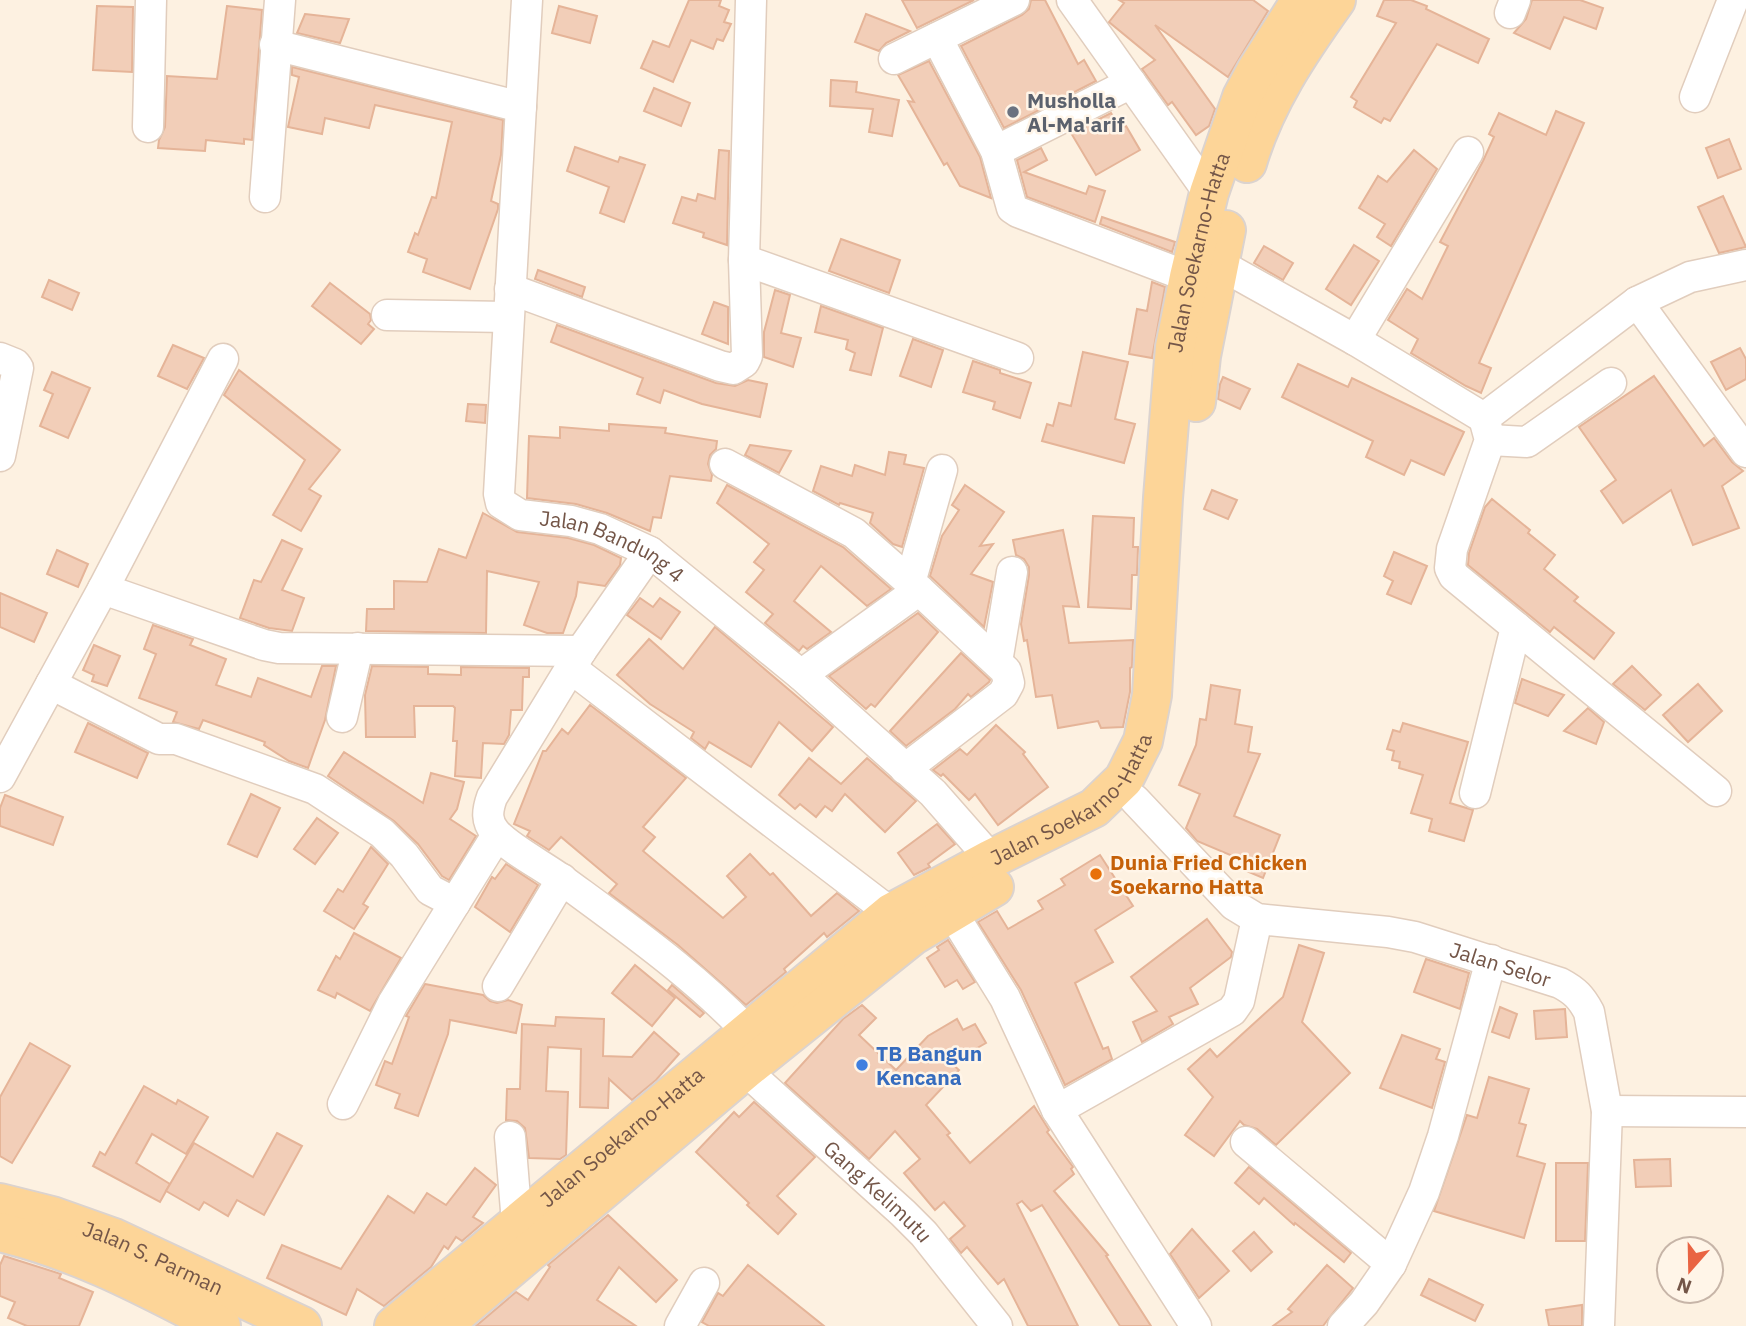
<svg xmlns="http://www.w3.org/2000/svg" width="1746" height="1326" font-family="'IBM Plex Sans',sans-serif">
<rect width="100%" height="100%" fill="#fdf1e1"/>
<g fill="#f2ceb8" stroke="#e5b498" stroke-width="2">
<polygon points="689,0 721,0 719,6 729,10 724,22 731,24 723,41 717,39 713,49 691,40 673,82 641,68 653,41 669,47"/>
<polygon points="902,0 974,0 917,28"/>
<polygon points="1031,0 1045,0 1078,64 1084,60 1096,81 1004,128 961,46 1022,15 1029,9"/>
<polygon points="1119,0 1253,0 1268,11 1228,77 1155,25 1215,109 1209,126 1196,135 1172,102 1168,105 1142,69 1155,60 1109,22 1124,3"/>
<polygon points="1384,0 1411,0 1427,6 1426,9 1489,39 1478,63 1437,44 1390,121 1384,118 1381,123 1354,107 1357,101 1351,97 1396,23 1377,16"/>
<polygon points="1532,0 1580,0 1603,8 1596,29 1564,17 1550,49 1514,33 1526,19"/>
<polygon points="97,6 133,7 132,72 93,70"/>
<polygon points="227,6 262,10 252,140 244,139 244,144 206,140 205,151 158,148 159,140 165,127 167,76 217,79"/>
<polygon points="559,6 597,16 590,43 552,33"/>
<polygon points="305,14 349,19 340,43 297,33"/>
<polygon points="866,14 910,31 886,43 879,51 855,42"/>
<polygon points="929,61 980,157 991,198 960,186 947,163 944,165 908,101 914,102 898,75"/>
<polygon points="292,67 503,120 501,155 491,201 498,204 498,209 470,289 423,272 427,259 408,252 415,233 418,235 432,197 436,198 452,122 375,105 369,128 325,118 322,134 288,127 299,77 292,75"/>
<polygon points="831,80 857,82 856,92 899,100 892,136 869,132 873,109 830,106"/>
<polygon points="654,88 690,103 681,126 644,111"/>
<polygon points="1556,111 1584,123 1479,363 1491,368 1481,393 1466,386 1411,353 1418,339 1388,320 1407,289 1422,299 1448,246 1440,242 1483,161 1494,137 1489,134 1499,113 1546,135"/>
<polygon points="1111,113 1121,129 1126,126 1140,150 1096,175 1071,133"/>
<polygon points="1729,139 1741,169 1718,178 1706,148"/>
<polygon points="575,147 618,162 620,157 645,165 624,222 600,213 609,187 567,171"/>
<polygon points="1041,148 1047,160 1024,172 1086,194 1089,186 1105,191 1095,222 1027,197 1017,160"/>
<polygon points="719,150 729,151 727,245 703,237 704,233 673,223 682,197 696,201 698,194 715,199"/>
<polygon points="1414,150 1437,169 1391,246 1377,237 1385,224 1359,208 1378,176 1387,182"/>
<polygon points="1723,196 1746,247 1719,253 1698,207"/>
<polygon points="1102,217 1175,242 1172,252 1100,224"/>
<polygon points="841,239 900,260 889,293 829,271"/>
<polygon points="1354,245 1379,261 1351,305 1326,289"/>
<polygon points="1264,246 1293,263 1283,280 1254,263"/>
<polygon points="538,270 585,287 582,297 535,279"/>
<polygon points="49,280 79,293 72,310 42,297"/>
<polygon points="1152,282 1165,287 1152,358 1129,354 1137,309 1147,311"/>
<polygon points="330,283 370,314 371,320 368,324 374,329 361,344 312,306"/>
<polygon points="775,290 790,295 781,333 801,338 793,367 764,357 764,332"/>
<polygon points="714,302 728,307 728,344 702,334"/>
<polygon points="821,306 883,328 871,375 850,370 855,353 846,349 848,340 815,332"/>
<polygon points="557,325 716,383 735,386 748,380 767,384 760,417 702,404 664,390 660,403 637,394 643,378 551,342"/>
<polygon points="913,339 943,350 931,387 900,376"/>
<polygon points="173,345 204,358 187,389 158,376"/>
<polygon points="1740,348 1746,359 1746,379 1726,390 1711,362"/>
<polygon points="1083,352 1128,362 1115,419 1135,424 1124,463 1042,441 1047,424 1053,426 1059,403 1071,406"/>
<polygon points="973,361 1000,370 1000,373 1031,383 1020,418 993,409 995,402 963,392"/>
<polygon points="1298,364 1348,387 1352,378 1464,432 1444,475 1411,460 1404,475 1366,457 1373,441 1282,397"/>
<polygon points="239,370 340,450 309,489 321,496 301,531 273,515 305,460 224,395"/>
<polygon points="52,372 90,388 68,438 40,426 53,394 44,390"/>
<polygon points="1654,376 1704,446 1714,438 1732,462 1743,471 1722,486 1739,528 1693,545 1671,490 1623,523 1601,491 1616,480 1579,427"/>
<polygon points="1223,377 1250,389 1240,409 1218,399 1220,384"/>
<polygon points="468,404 486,405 485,423 466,421"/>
<polygon points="609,424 666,428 665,433 717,441 716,449 710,455 708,464 712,475 711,481 670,476 661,518 653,517 650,531 607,513 576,504 527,498 529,436 560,438 560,427 609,431"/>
<polygon points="750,445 791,451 779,473 745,455"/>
<polygon points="889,452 906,455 904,464 924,468 902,547 893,544 870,523 873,513 840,503 839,505 813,491 821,466 852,476 855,465 885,475"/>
<polygon points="727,485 843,547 891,589 867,606 821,566 794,601 831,632 807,649 803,646 799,651 765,623 773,614 746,592 764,570 754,562 769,544 717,503"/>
<polygon points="965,485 1004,512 980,546 993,544 971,574 993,582 984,627 930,576 942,536 959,510 952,505"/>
<polygon points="1212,490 1237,500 1228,519 1204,509"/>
<polygon points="1492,499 1530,530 1528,533 1555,555 1544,569 1578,597 1574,601 1614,633 1594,659 1554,627 1550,632 1468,565 1469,553 1485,507"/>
<polygon points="483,513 517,532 568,538 594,545 621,558 620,565 605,586 578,582 576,596 563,633 547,633 524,625 539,582 487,571 486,633 366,631 367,609 394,609 394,581 427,582 439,549 466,558"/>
<polygon points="1093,516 1134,518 1133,547 1138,547 1137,575 1132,575 1131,609 1088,607"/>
<polygon points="1063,530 1079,607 1063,606 1069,643 1133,640 1132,667 1130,668 1130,692 1123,727 1101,728 1098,721 1058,728 1052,695 1036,697 1027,640 1024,641 1021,624 1029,575 1029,567 1024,559 1016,555 1013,540"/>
<polygon points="282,540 302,549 282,590 304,598 292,631 269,628 240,618 254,580 261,582"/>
<polygon points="57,550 88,564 78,587 47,574"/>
<polygon points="1394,552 1427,566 1411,604 1387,594 1393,581 1384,576"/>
<polygon points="0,593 47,613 34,642 0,627"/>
<polygon points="640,598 653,607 660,598 680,612 661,639 627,615"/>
<polygon points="918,613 938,632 875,707 871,704 866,709 829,676"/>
<polygon points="153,625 193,639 190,645 226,659 216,685 251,697 258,678 311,697 322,666 336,666 325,720 308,768 289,761 264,745 265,742 203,720 199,729 173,722 177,712 139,698 156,654 144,649"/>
<polygon points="715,627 833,727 812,751 779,722 751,767 709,742 705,749 691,738 694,732 650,704 617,675 649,639 683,669"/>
<polygon points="94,645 120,656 107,686 92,681 94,675 83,670"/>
<polygon points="961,653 990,680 989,682 971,697 968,694 955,709 906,746 890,731"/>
<polygon points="372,666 428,667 428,674 461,675 461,667 529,668 529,677 523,677 522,710 511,710 509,735 504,744 483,743 481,778 455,776 457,741 453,741 455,708 453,706 414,706 415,737 366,737 365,695"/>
<polygon points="1632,666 1661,695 1645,710 1613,684"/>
<polygon points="1522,679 1564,695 1548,716 1515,703"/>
<polygon points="1698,684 1722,711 1688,742 1663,715"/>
<polygon points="1211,685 1240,690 1235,724 1252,727 1248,752 1260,754 1234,816 1280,835 1263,878 1244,870 1247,862 1197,841 1186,828 1200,794 1179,785 1196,745 1200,719 1206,720"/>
<polygon points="590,705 686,778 643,827 655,837 643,851 723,918 746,897 727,876 750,854 770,875 773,873 811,916 837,893 859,911 827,937 824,933 784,969 786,972 746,1005 678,945 609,893 617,884 561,837 549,850 527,836 530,831 514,824 543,751 546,751 562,729 568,734"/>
<polygon points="1588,708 1604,722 1596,744 1564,731"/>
<polygon points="88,723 148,753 137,778 75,752"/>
<polygon points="1403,723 1468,742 1450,803 1473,810 1464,841 1429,831 1432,819 1411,813 1423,775 1399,768 1400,762 1392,760 1394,751 1387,749 1393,730 1400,732"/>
<polygon points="996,725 1025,752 1023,754 1048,787 998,825 975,794 969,800 943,774 941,776 933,770 960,749 967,755"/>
<polygon points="344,752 423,803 431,773 464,782 457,809 450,819 476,836 449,880 442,876 418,844 394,821 328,776"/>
<polygon points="809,758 841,784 867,758 916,801 885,832 845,794 832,811 825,806 816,817 800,804 795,809 779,795"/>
<polygon points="251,794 280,808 257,857 228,844"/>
<polygon points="5,795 63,817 53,845 0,826 0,808"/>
<polygon points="317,818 338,833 315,864 294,849"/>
<polygon points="937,824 955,844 928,864 930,867 914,875 898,853"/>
<polygon points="371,847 388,864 363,904 368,907 354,929 324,911 338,889 343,892"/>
<polygon points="1100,855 1133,906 1095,930 1113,962 1075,983 1103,1049 1108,1047 1112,1059 1065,1085 1021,990 978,922 997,911 1008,929 1043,909 1038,901 1065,885 1061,879"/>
<polygon points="506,864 538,885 510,932 475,907 492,877 495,879"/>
<polygon points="1207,919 1232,952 1231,957 1190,988 1198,1004 1169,1017 1173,1024 1142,1042 1133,1022 1157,1011 1131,977"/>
<polygon points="354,933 401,958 370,1011 337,993 335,998 318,990 336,956 340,959"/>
<polygon points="948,940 975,982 963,989 957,980 945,987 927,958 939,950 937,947"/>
<polygon points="1299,945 1324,953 1302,1022 1350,1073 1276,1145 1257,1129 1244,1125 1240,1121 1214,1156 1185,1135 1213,1097 1188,1069 1210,1049 1217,1057 1283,997"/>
<polygon points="1426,959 1469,973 1460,1009 1414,992"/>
<polygon points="635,965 675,998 652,1026 612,993"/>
<polygon points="425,984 483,995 490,1001 497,1003 508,1000 522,1005 516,1033 450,1020 448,1034 418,1116 395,1108 400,1094 376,1085 385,1061 392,1064 409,1017 406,1016"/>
<polygon points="672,985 704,1013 700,1017 668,990"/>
<polygon points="862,1005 876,1018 859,1035 896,1070 928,1036 957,1019 963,1030 975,1024 986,1043 951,1063 959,1070 926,1105 950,1133 947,1135 970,1163 1034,1106 1049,1130 1047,1132 1073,1167 1071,1169 1074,1174 1054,1191 1108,1255 1106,1256 1151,1326 1120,1326 1042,1205 1031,1211 1022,1201 1017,1204 1078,1326 1028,1326 1004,1279 998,1284 967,1247 961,1253 950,1239 965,1226 944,1202 935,1210 904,1173 920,1159 895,1131 869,1159 785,1083 843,1019"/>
<polygon points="1500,1007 1517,1014 1509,1038 1492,1032"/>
<polygon points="1565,1009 1567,1037 1536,1039 1534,1011"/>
<polygon points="556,1017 604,1019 603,1056 632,1057 654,1032 679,1054 656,1080 632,1100 609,1079 608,1108 580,1107 581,1049 548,1047 546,1091 568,1092 566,1155 560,1159 529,1158 525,1128 517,1121 506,1120 507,1089 520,1089 522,1024 555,1026"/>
<polygon points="1402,1035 1440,1049 1436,1059 1445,1062 1432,1108 1380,1088"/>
<polygon points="30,1043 70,1066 12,1163 0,1156 0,1097"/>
<polygon points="1489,1077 1529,1089 1519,1123 1526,1125 1517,1156 1545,1164 1524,1238 1434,1211 1467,1115 1477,1118"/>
<polygon points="144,1086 176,1104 178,1100 208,1117 186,1154 152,1134 136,1163 170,1184 160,1202 93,1166 100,1152 105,1155"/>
<polygon points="754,1102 815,1157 777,1196 796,1214 778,1234 747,1205 749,1203 696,1152 734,1112 739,1117"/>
<polygon points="277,1133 302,1146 264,1215 237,1200 228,1216 204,1202 199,1210 166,1191 194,1143 253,1177"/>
<polygon points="1670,1159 1671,1186 1636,1187 1634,1160"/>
<polygon points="1556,1163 1588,1163 1585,1241 1556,1241"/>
<polygon points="1249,1167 1351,1253 1344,1262 1295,1223 1294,1225 1264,1198 1259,1204 1235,1183"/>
<polygon points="475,1168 496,1185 473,1217 483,1223 462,1241 456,1237 448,1249 444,1246 431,1267 384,1306 357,1289 346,1315 267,1278 282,1245 341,1269 388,1196 414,1213 427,1193 446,1205"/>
<polygon points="608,1215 677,1280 656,1302 619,1267 597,1300 636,1326 476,1326 516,1292 528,1300 550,1267 548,1265"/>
<polygon points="1192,1229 1229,1271 1199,1298 1170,1254"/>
<polygon points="1254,1232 1272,1252 1251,1271 1233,1251"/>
<polygon points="4,1256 61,1274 59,1278 93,1292 79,1326 27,1326 8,1318 15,1302 0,1296 0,1265"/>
<polygon points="748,1265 824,1326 709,1326 702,1322 718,1293 723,1296"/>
<polygon points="1327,1265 1353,1288 1326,1322 1323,1326 1273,1326 1292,1312 1288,1309"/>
<polygon points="1429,1279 1483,1305 1475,1321 1421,1295"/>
<polygon points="1582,1305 1582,1326 1549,1326 1546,1310"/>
</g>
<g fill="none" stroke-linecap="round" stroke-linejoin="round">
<defs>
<g id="minor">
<path id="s1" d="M527,0l-28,494 2,9 19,12 51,6 29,8 50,23 151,123 132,118 58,66"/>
<polyline points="1072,0 1209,193"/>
<polyline points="1510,13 1515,0"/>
<polyline points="937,38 996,151 1012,208 1018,212 1189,277"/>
<polyline points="275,45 521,107"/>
<polyline points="894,59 1014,0"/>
<polyline points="1695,97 1733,0"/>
<polyline points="148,127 151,0"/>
<polyline points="996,151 1131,83"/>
<polyline points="265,197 280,0"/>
<polyline points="744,260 1018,358"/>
<polyline points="1219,264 1355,340 1484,418 1637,302 1690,277 1746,265"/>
<polyline points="510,289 720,366 733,369 744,362 747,356 744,260 751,0"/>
<polyline points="1637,302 1746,452"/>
<polyline points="387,315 507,317"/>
<polyline points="1355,340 1468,152"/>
<polyline points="0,358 15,364 18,368 0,456"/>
<polyline points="1490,440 1527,442 1611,383"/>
<polyline points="725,464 854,533 919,590 1006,671 1009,683 1003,694 905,769"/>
<path d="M650,552l-69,99 -89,146c-5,14 -6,24 3,35 13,16 52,36 70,50 68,50 139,100 196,164"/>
<polyline points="910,583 942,470"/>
<polyline points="103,589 223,359"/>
<polyline points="1516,627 1716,791"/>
<polyline points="997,662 1012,572"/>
<polyline points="572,669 891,913"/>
<polyline points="801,675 919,590"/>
<polyline points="51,684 159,739 176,739 315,789 382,833 404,855 430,890 455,903"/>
<polyline points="342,717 358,648"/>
<polyline points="0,777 103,589 264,645 279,648 581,651"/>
<polyline points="1475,793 1516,627 1454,576 1450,568 1452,549 1490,440 1484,418"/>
<path id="s2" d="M1135,800l99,105 23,14 131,13 27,5 145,46c15,8 21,14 29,29l18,99 -8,215"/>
<polyline points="951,911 1005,998 1057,1110 1196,1326"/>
<polyline points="498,986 562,879"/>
<path id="s3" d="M745,1070l158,143 21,21 73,92"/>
<polyline points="343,1104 393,1003 497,835"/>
<polyline points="1057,1110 1232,1011 1239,1001 1257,919"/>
<polyline points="1607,1111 1746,1112"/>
<polyline points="510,1137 517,1223"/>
<polyline points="1246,1142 1391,1264"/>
<polyline points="680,1326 704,1283"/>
<polyline points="1343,1326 1364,1303 1391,1264 1424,1192 1443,1136 1491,960"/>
</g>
<g id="major">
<path d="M1247,163c18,-61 52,-111 89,-163"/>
<polyline points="1196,402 1201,356 1226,230"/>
<path id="s4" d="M0,1203l52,13 62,22 188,88"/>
<path d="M0,1232c82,20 147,56 221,94"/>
<path id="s5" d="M394,1326l497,-413 100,-54 103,-51 30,-29 19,-38 9,-46 11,-197 12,-151 14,-70 20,-84 33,-96 14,-26 45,-71"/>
<polyline points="442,1326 745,1070 912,936 994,887"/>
</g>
</defs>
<use href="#minor" stroke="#e1cdbd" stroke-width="33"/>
<use href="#major" stroke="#dbd3cf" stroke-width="42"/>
<use href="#minor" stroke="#fff" stroke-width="30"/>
<use href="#major" stroke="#fdd598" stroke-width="38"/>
</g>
<circle fill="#6b7280" stroke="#fff5e8" stroke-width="2.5" cx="1013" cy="112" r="7"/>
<circle fill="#e8710a" stroke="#fff5e8" stroke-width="2.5" cx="1096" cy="874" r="7"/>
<circle fill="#3f7fe0" stroke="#fff5e8" stroke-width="2.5" cx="862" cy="1065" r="7"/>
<g text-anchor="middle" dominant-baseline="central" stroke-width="5" stroke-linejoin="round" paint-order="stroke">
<g font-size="21" font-weight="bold" fill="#5b616d" stroke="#fff5e8" text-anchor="start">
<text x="1027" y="100">Musholla<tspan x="1027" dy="24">Al-Ma'arif</tspan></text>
</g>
<g font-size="21" fill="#745648" stroke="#fff5e8">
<text stroke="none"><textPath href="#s5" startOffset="1452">Jalan Soekarno-Hatta</textPath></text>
<text stroke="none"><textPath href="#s1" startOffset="625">Jalan Bandung 4</textPath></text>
<text stroke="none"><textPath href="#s5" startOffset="863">Jalan Soekarno-Hatta</textPath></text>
<text stroke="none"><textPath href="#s2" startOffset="420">Jalan Selor</textPath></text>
<text stroke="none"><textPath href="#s5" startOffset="296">Jalan Soekarno-Hatta</textPath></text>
<text stroke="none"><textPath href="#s3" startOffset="180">Gang Kelimutu</textPath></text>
<text stroke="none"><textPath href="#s4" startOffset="163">Jalan S. Parman</textPath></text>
</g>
<g font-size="21" font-weight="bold" fill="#c56008" stroke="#fff5e8" text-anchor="start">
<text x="1110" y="862">Dunia Fried Chicken<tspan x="1110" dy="24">Soekarno Hatta</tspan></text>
</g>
<g font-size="21" font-weight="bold" fill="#366cbe" stroke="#fff5e8" text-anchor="start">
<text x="876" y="1053">TB Bangun<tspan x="876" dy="24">Kencana</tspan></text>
</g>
</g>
<g transform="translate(1690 1270) rotate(200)"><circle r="33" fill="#fff5e8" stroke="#c7b5a8" stroke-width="2"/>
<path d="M0-5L12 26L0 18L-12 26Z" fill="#e96443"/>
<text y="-10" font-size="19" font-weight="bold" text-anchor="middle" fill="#745648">N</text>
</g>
</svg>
